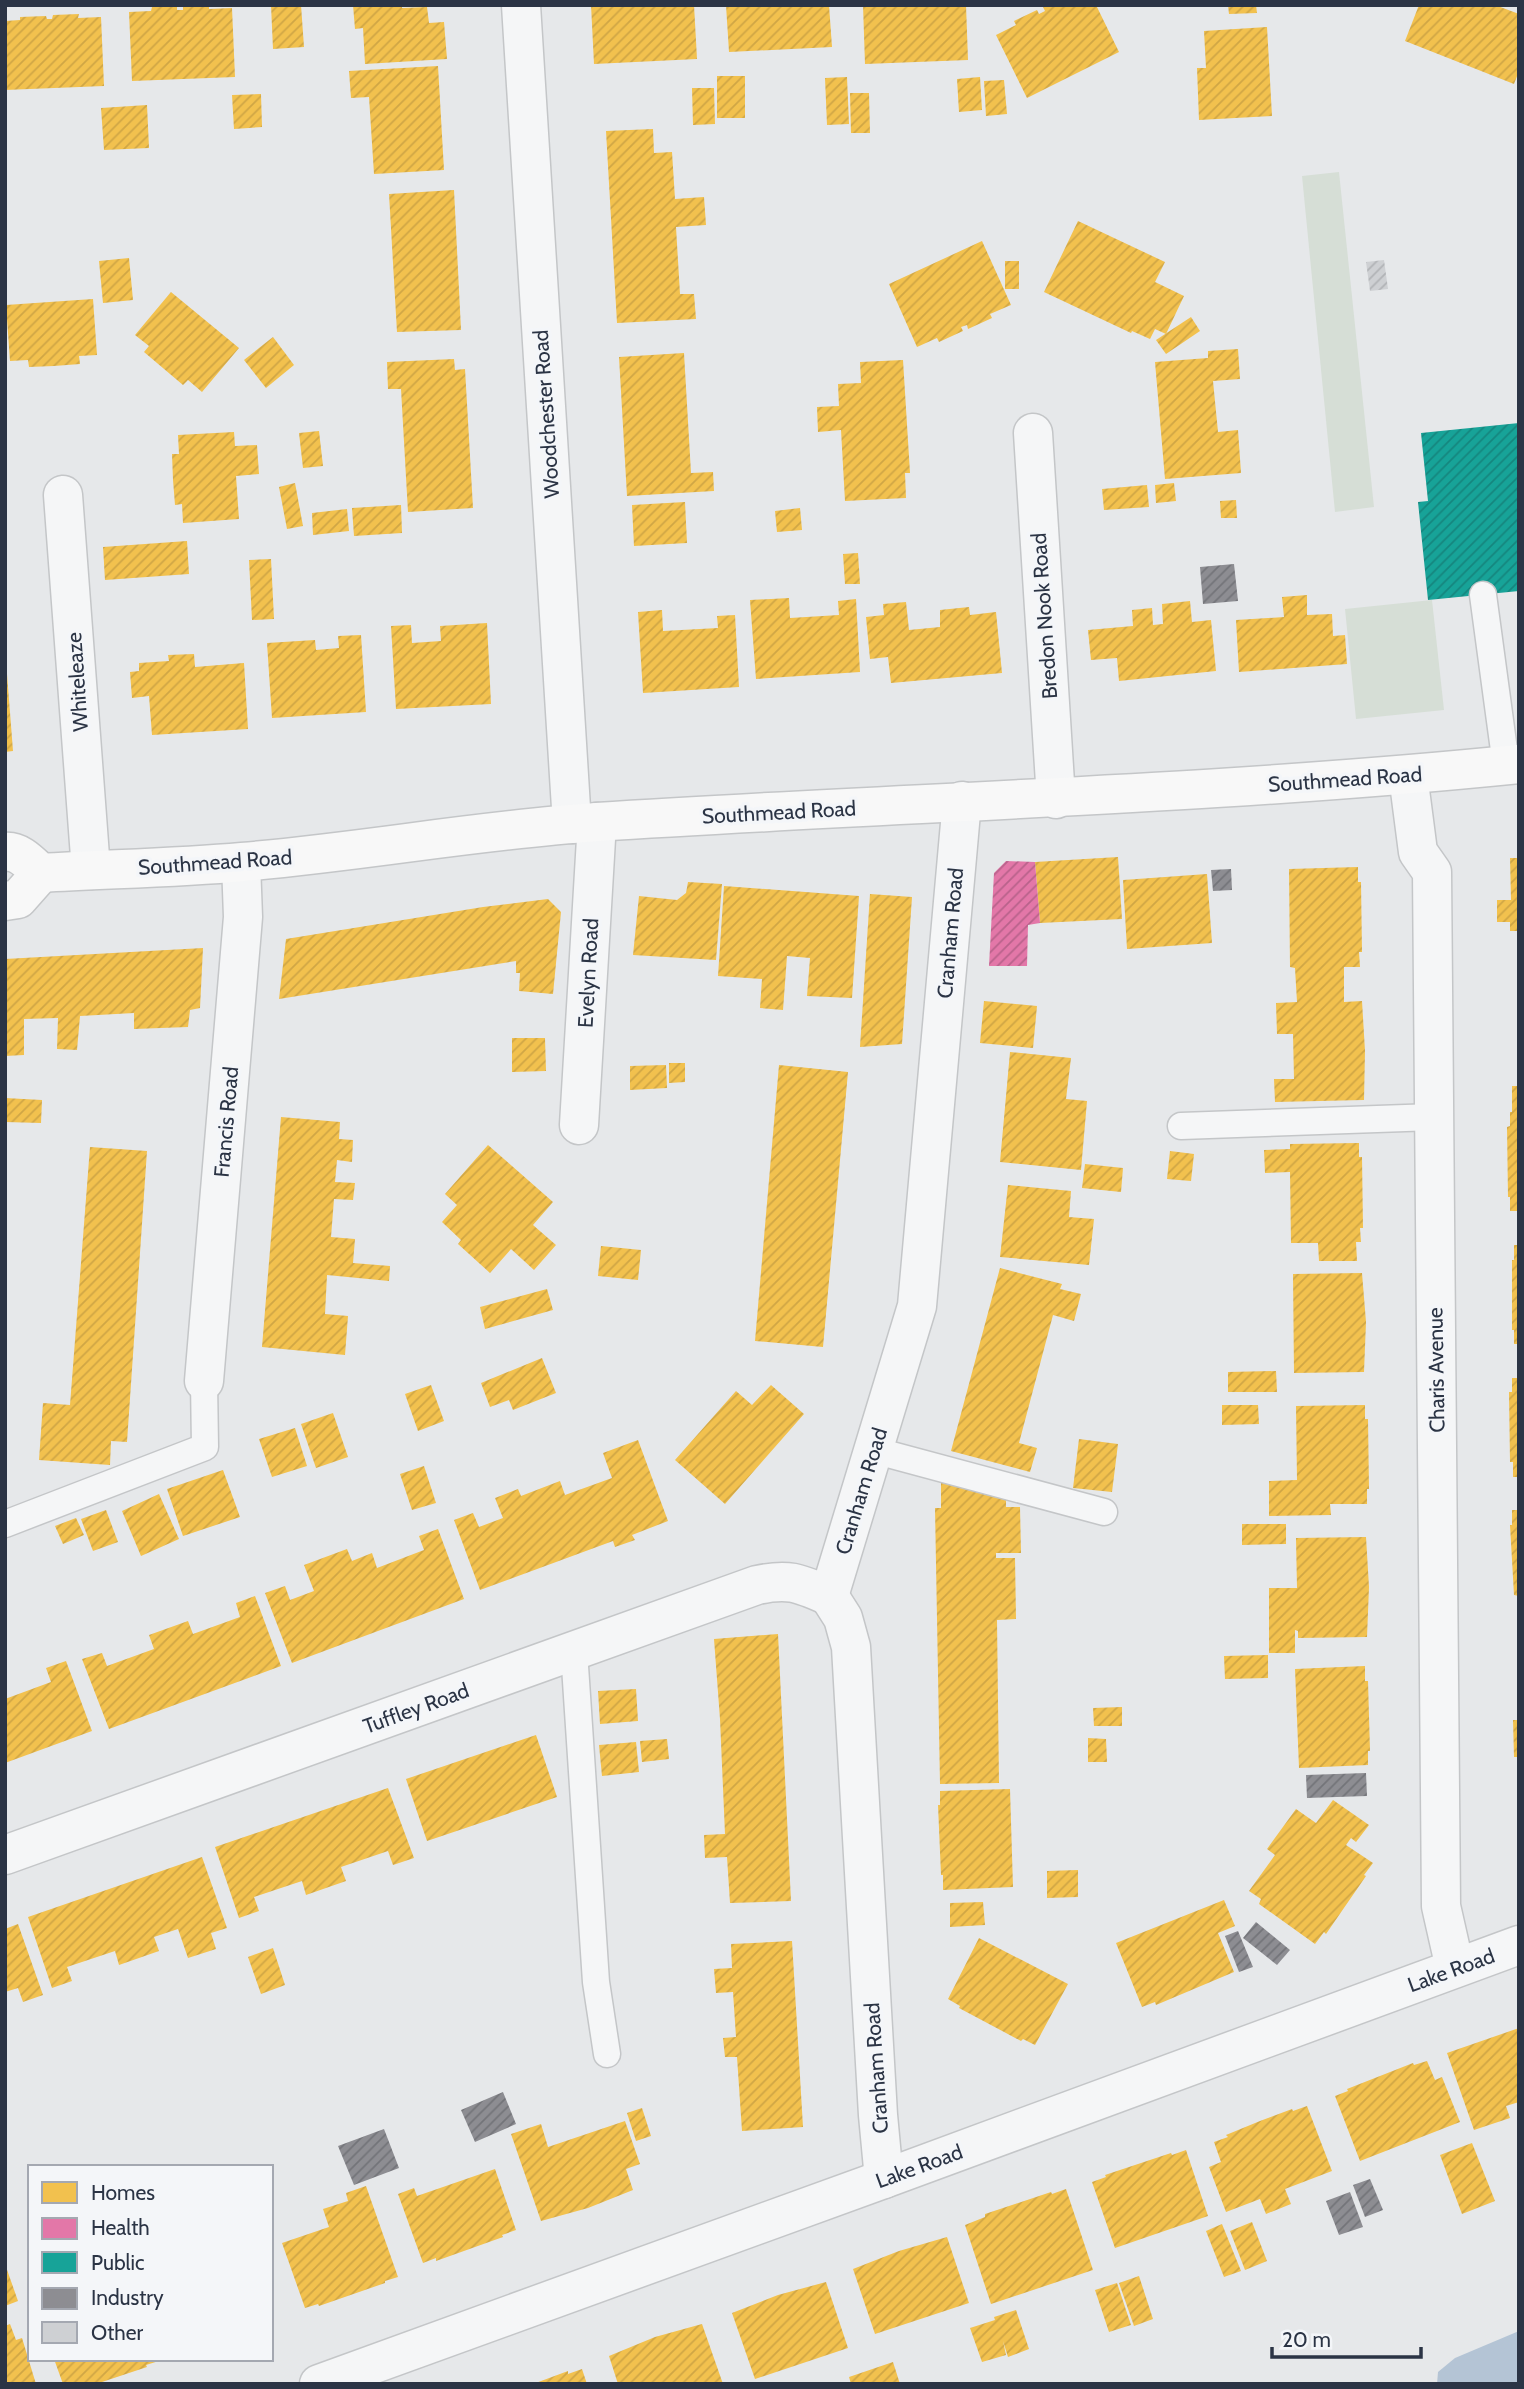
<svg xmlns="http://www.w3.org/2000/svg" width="1524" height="2389" font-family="Cabin,sans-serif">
<defs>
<pattern id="homes-hatch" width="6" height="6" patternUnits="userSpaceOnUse" patternTransform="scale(1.75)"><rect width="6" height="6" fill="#f2c14e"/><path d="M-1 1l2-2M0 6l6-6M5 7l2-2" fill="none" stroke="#d0a645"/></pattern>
<pattern id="health-hatch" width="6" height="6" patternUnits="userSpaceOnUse" patternTransform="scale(1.75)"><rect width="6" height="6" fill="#e377a8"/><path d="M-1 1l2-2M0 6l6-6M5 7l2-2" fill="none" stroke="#b8628b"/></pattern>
<pattern id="public-hatch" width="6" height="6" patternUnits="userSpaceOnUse" patternTransform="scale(1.75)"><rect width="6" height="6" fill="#17a398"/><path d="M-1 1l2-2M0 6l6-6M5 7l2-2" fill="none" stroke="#15867e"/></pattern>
<pattern id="industry-hatch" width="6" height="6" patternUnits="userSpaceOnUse" patternTransform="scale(1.75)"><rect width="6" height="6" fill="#8d8d92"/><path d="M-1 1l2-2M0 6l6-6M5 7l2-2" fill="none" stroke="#737479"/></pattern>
<pattern id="building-hatch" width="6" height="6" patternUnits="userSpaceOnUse" patternTransform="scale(1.75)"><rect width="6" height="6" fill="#ced0d3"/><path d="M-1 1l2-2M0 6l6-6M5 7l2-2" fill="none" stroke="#b1b3b6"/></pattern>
</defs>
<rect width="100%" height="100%" fill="#e6e8ea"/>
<g fill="#d6ded6">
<polygon points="1339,172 1374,507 1335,512 1302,176"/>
<polygon points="1432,600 1444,710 1356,719 1345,609"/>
</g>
<polygon fill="#b4c4d5" points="1519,2331 1519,2384 1437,2384 1438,2372 1455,2358"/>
<g fill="url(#homes-hatch)">
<polygon points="177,5 177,10 183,10 183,5 209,5 209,9 232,8 235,77 132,81 129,12 151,11 152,7"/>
<polygon points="271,5 301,5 304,47 273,49"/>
<polygon points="353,5 402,5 402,8 427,7 429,23 444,22 447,59 365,64 363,28 355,29"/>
<polygon points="591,5 694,5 697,59 594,64"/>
<polygon points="726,5 829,5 832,47 729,52"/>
<polygon points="863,5 966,5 968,60 865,64"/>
<polygon points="1048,5 1096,5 1119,52 1027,98 996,35 1016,25 1014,21 1037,10 1039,14 1045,11 1043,7"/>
<polygon points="1228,5 1256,5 1257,13 1229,14"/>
<polygon points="1419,5 1495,5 1519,14 1519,71 1514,84 1405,41"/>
<polygon points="79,14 78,18 101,17 104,86 5,90 5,21 20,20 20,17 46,16 47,19 52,19 53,15"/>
<polygon points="1267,27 1272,116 1199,120 1197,68 1206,68 1204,31"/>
<polygon points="438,66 444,170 374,174 369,97 351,98 349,71"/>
<rect x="717" y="76" width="28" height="42"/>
<polygon points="847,77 849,124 827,125 825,78"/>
<polygon points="980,77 982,110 959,112 957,79"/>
<polygon points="1004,80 1007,114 986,116 984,81"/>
<polygon points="692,88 714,88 715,124 693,125"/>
<polygon points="850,93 869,93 870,133 851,133"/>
<polygon points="261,94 262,127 234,129 232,95"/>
<polygon points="147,105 149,148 104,150 101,108"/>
<polygon points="653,129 654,153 672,152 675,199 704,197 706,225 676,227 680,294 694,294 696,319 617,323 606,131"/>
<polygon points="454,190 461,330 397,332 389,194"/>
<polygon points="1078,221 1165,262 1155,282 1184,296 1166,334 1155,329 1150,339 1132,331 1131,333 1044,292"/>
<polygon points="982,241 1011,305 990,314 992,318 968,329 967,325 961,327 963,331 939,342 937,338 917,347 889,284"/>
<polygon points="129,258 133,300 103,303 99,261"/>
<rect x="1005" y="261" width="14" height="28"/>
<polygon points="171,292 239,348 202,392 188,380 183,385 144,352 149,346 135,335"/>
<polygon points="93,299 97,355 79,356 80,364 54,366 29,367 28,360 10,361 6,305"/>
<polygon points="1191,317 1200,331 1166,354 1156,340"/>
<polygon points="273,337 294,365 266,388 244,360"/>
<polygon points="1238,349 1240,379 1213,381 1218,432 1238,430 1241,473 1165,479 1155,362 1208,358 1208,351"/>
<polygon points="684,353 691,473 713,472 714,491 627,496 619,357"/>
<polygon points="454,359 455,370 465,369 473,508 408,512 401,389 388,389 387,362"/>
<polygon points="903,360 910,473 905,473 906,498 845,501 841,430 818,432 817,407 839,406 838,384 861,383 860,362"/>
<polygon points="319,431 323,466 303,468 299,433"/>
<polygon points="234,432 235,446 257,445 259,474 236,476 239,519 183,523 182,504 175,505 173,480 172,454 179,454 178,435"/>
<polygon points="295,483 303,526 287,529 279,487"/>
<polygon points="1174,483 1176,501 1156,503 1155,485"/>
<polygon points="1147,485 1149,507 1104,510 1102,489"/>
<polygon points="1236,500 1237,518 1221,518 1220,501"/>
<polygon points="685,502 687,543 634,546 632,505"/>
<polygon points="401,505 402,533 354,536 352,508"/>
<polygon points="800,508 802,530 777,532 775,511"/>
<polygon points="347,509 349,531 313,535 312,513"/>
<polygon points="187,541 189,574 105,580 103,547"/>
<polygon points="858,553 860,584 845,584 843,554"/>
<polygon points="271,559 274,619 252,620 249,560"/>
<polygon points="1307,595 1307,615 1332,614 1333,636 1345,635 1347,664 1239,672 1236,620 1284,617 1282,597"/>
<polygon points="789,598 790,618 839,615 838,601 856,599 860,672 756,679 750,600"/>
<polygon points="1190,601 1192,622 1211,620 1216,671 1119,681 1117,658 1091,660 1088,630 1133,626 1132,610 1152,608 1153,625 1163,624 1162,604"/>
<polygon points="906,602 909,630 940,627 940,610 969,607 970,615 996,612 1002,673 891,683 888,657 870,659 866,617 884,615 883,604"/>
<polygon points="662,610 663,631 718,628 717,616 735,615 739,687 643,693 638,612"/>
<polygon points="487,623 491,704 396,709 391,626 411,625 412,643 441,641 440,626"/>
<polygon points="361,635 366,712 272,718 267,643 315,640 316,650 339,648 338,636"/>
<polygon points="194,654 195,667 244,663 248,729 152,735 149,696 132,698 130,672 139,671 139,663 169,661 168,655"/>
<polygon points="5,674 7,674 13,751 5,752"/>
<polygon points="1118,857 1122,919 1040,923 1035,862"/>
<polygon points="1510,858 1519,858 1519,931 1510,931 1510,922 1497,922 1497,900 1511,900"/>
<polygon points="1358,867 1358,882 1361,882 1362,952 1359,952 1360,967 1344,967 1344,1002 1362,1001 1365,1051 1364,1100 1275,1102 1274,1079 1294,1079 1293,1034 1277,1034 1276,1003 1297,1002 1295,968 1290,967 1289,869"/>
<polygon points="1207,874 1212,943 1127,949 1123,880"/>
<polygon points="688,882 722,884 716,960 633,955 639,896 677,900 686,893"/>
<polygon points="724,886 859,896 852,998 807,996 810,958 787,956 783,1010 760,1008 762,979 718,976"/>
<polygon points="870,894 912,897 902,1044 860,1047"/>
<polygon points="548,899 561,912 553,994 519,991 520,973 516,973 516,961 279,999 286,939 483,907"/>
<polygon points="203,948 200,1008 190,1010 188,1027 134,1029 134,1013 80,1016 77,1050 57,1049 58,1018 24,1019 24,1055 5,1056 5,959"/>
<polygon points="984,1001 1037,1006 1033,1048 980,1043"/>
<polygon points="512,1038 545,1038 546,1071 512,1072"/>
<polygon points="1010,1052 1071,1058 1066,1099 1087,1101 1081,1170 1000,1162"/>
<polygon points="669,1063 685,1063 685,1082 669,1083"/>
<polygon points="666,1065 667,1088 630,1090 630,1066"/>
<polygon points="779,1065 848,1072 823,1347 755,1341"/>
<polygon points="1512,1086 1519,1086 1519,1211 1510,1211 1510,1197 1508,1197 1507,1127 1510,1126 1510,1112 1512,1112"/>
<polygon points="5,1098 42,1100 41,1123 5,1122"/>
<polygon points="281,1117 340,1122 339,1139 353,1140 352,1162 337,1160 335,1182 355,1183 353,1200 334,1199 331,1237 355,1239 353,1263 390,1266 389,1281 327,1275 325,1314 348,1316 345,1355 262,1347"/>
<polygon points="1359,1143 1359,1157 1362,1157 1363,1228 1360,1228 1361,1242 1356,1242 1357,1261 1319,1261 1318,1243 1291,1243 1290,1172 1265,1173 1264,1150 1290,1149 1290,1144"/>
<polygon points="488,1145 553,1202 533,1225 556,1245 534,1270 511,1249 490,1273 458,1244 461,1240 442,1222 457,1205 445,1194"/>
<polygon points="90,1147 147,1151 127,1442 111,1441 110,1465 39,1460 43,1403 70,1405"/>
<polygon points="1170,1151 1194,1154 1191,1181 1167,1179"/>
<polygon points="1085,1164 1123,1168 1121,1192 1082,1188"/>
<polygon points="1008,1185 1071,1191 1069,1217 1094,1219 1089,1265 1000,1257"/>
<polygon points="1514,1245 1519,1245 1519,1344 1514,1344 1514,1330 1512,1330 1512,1260 1514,1260"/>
<polygon points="601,1246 641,1250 638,1280 598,1276"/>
<polygon points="1000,1268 1062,1284 1060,1289 1081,1294 1074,1321 1053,1315 1019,1443 1037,1448 1030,1472 951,1451"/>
<polygon points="1362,1273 1366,1322 1364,1372 1294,1373 1293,1274"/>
<polygon points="547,1289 553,1310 485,1329 480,1307"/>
<polygon points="542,1358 556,1393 513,1410 509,1400 490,1407 481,1383"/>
<polygon points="1276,1371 1277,1392 1228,1392 1228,1372"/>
<polygon points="1512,1378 1519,1378 1519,1477 1513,1477 1513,1462 1510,1462 1509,1392 1512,1392"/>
<polygon points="431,1385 444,1421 418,1431 405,1394"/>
<polygon points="771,1385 804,1414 725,1504 675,1460 736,1391 752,1405"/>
<polygon points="1222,1405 1258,1405 1259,1424 1222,1425"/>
<polygon points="1365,1405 1365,1419 1368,1419 1369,1489 1367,1489 1367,1504 1330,1504 1331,1515 1269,1516 1269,1481 1297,1480 1296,1406"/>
<polygon points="333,1413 348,1457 316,1468 301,1424"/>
<polygon points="295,1428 307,1466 272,1477 259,1439"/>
<polygon points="1079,1439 1118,1444 1112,1492 1073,1488"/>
<polygon points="638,1440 668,1521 632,1535 635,1540 615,1547 613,1541 480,1590 454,1520 473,1513 479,1527 503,1518 495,1498 518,1489 521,1496 560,1481 565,1495 612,1478 603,1453"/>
<polygon points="424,1466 436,1503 412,1510 400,1474"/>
<polygon points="223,1470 240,1517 183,1536 167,1489"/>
<polygon points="941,1482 1006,1500 1006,1507 1020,1507 1021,1553 996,1553 996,1558 1015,1558 1016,1619 997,1620 999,1783 940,1784 935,1508 941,1508"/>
<polygon points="159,1494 179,1539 141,1556 122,1511"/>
<polygon points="106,1510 118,1542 93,1551 81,1519"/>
<polygon points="1512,1510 1519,1510 1519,1596 1514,1595 1510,1525 1512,1525"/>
<polygon points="76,1518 84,1535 63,1544 55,1526"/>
<polygon points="1242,1524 1286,1524 1286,1544 1242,1545"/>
<polygon points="438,1529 464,1599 292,1663 265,1593 285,1586 290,1600 314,1591 304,1565 347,1549 352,1561 372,1553 377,1568 424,1550 419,1536"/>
<polygon points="1366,1537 1369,1587 1367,1637 1298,1638 1298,1631 1295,1630 1295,1653 1269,1653 1269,1588 1297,1588 1296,1538"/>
<polygon points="255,1596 281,1666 109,1729 82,1659 102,1653 107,1666 154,1649 149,1635 188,1621 193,1634 240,1617 236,1603"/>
<polygon points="778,1634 791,1901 730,1903 727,1857 705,1858 704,1835 725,1834 720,1719 714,1639"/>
<polygon points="1268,1655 1268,1678 1225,1679 1224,1656"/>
<polygon points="66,1661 92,1731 5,1763 5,1699 51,1682 46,1668"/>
<polygon points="1365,1666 1365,1681 1368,1681 1370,1751 1368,1751 1368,1765 1299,1768 1295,1669"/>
<polygon points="636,1689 638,1721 600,1724 598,1691"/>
<polygon points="1122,1707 1122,1726 1094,1726 1093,1708"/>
<polygon points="1513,1720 1519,1720 1519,1757 1514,1757"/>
<polygon points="536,1735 557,1797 427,1841 406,1779"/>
<polygon points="1088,1738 1106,1739 1107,1762 1088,1762"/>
<polygon points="667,1739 669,1759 642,1762 640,1741"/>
<polygon points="636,1742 639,1772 602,1776 599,1745"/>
<polygon points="388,1788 414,1858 393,1865 388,1851 341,1867 346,1881 306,1895 302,1881 254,1897 259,1911 239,1918 215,1847"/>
<polygon points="1010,1789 1013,1887 943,1890 943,1875 941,1875 938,1805 940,1805 940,1791"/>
<polygon points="1333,1800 1369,1825 1356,1842 1351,1838 1346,1845 1373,1863 1364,1875 1366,1876 1326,1934 1324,1932 1315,1944 1259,1904 1261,1899 1249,1891 1275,1855 1267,1849 1296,1809 1316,1823"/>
<polygon points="202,1857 227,1928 211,1933 216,1949 188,1958 178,1929 154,1937 159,1951 119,1965 115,1951 67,1967 72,1981 52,1988 28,1917"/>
<polygon points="1078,1870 1078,1897 1047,1898 1047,1871"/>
<polygon points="1224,1900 1235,1926 1218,1933 1234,1972 1156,2005 1155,2002 1142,2007 1116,1943"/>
<polygon points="983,1902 985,1925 950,1927 950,1903"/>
<polygon points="18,1924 43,1995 23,2002 18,1988 5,1992 5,1929"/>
<polygon points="979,1938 1068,1984 1035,2045 1023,2039 1021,2041 959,2008 960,2006 948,1999"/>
<polygon points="792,1941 803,2127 742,2131 737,2057 725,2057 723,2038 736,2037 733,1992 716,1993 714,1969 732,1968 731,1944"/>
<polygon points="273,1948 285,1985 261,1994 248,1957"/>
<polygon points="1519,2028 1519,2102 1506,2106 1510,2118 1474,2130 1447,2053"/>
<polygon points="1427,2061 1435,2080 1442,2077 1460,2122 1360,2161 1335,2096 1348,2091 1347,2089 1413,2063 1414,2065"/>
<polygon points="1307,2106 1332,2171 1285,2189 1291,2204 1266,2214 1260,2199 1226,2212 1209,2167 1221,2162 1214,2142 1228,2137 1226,2135 1260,2121 1292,2109 1293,2111"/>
<polygon points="642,2108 651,2136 636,2141 627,2113"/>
<polygon points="625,2121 640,2164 626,2169 633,2190 588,2208 541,2221 511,2134 541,2124 548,2147"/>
<polygon points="1472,2143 1495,2201 1462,2214 1440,2155"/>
<polygon points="1186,2150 1208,2216 1115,2248 1092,2182 1106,2177 1105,2175 1171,2153 1172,2155"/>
<polygon points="495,2169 516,2230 502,2235 503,2237 436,2261 436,2258 423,2263 398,2194 414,2188 417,2196"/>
<polygon points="366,2186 398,2277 385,2281 385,2283 319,2306 318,2304 305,2308 282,2243 329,2227 323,2209 348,2201 346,2193"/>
<polygon points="1066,2189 1093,2270 991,2304 965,2225 985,2217 985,2214 1051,2192 1052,2194"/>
<polygon points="1252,2222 1267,2261 1245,2270 1230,2231"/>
<polygon points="1222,2224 1241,2271 1224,2277 1206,2231"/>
<polygon points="947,2237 969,2303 875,2334 853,2269 899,2251"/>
<polygon points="5,2264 18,2301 5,2306"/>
<polygon points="1139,2276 1153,2319 1134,2326 1119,2283"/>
<polygon points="826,2282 848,2348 755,2379 732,2313 778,2295"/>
<polygon points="1117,2283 1131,2325 1109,2332 1095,2290"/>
<polygon points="1016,2310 1029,2349 1008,2357 1003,2341 1006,2355 982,2362 970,2328 995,2320 994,2317"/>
<polygon points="10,2324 16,2340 22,2338 36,2384 5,2384 5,2326"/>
<polygon points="702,2324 723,2384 618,2384 609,2356 655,2337"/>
<polygon points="54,2359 162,2359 162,2360 146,2365 147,2367 96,2384 63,2384"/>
<polygon points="893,2362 900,2384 851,2384 849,2377"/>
<polygon points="582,2369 587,2384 533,2384 568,2371 568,2374"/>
</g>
<polygon fill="url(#health-hatch)" points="1006,861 1035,862 1040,923 1028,925 1027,966 989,966 994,873"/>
<polygon fill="url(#public-hatch)" points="1519,423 1519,591 1428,600 1418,502 1428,501 1421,433"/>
<g fill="url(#industry-hatch)">
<polygon points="1234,564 1238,601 1203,604 1200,567"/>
<polygon points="1231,869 1232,890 1213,891 1211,870"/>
<polygon points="1366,1773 1367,1796 1307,1798 1306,1775"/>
<polygon points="1256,1922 1290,1950 1277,1965 1243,1938"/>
<polygon points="1238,1931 1253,1967 1239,1972 1225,1936"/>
<polygon points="503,2092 516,2124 475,2142 461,2110"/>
<polygon points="384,2129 399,2168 354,2185 338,2146"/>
<polygon points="1370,2179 1383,2210 1365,2217 1353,2185"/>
<polygon points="1350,2192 1363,2227 1339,2235 1326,2201"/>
</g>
<polygon fill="url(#building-hatch)" points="1384,260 1388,289 1370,291 1366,262"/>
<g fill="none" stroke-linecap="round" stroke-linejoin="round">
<defs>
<g id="service">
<polyline points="1483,595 1506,765"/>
<polyline points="1181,1126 1434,1117"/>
<polyline points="873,1450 1104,1512"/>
<polyline points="5,1524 205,1447 204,1381"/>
<polyline points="574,1651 596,1982 607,2054"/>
</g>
<g id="minor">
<polyline points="521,5 572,824"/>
<polyline points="1033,433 1056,799"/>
<polyline points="63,495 91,870"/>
<polyline points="1408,775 1418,852 1432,872 1441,1906 1455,1968"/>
<polyline points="579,1125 597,822"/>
<polyline points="204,1381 243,917 241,863"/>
<polyline points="829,1596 917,1306 962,801"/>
<polyline points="829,1596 843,1618 851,1647 878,2115 884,2179"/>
<path d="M5,1855l752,-270c32,-7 42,-2 72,11"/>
<polyline points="319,2384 884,2179 1519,1945"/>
</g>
<g id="secondary">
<path d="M5,852c14,-2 26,12 36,21 67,-4 134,-5 201,-11 119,-10 236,-32 355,-40 307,-20 615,-27 922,-58"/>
<polyline points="5,901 18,899 41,873"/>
</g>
</defs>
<use href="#service" stroke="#c4c6c8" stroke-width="29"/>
<use href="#minor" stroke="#c4c6c8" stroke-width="41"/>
<use href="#secondary" stroke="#c4c6c8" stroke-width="41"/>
<use href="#service" stroke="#f5f6f7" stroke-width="26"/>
<use href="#minor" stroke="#f5f6f7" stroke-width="38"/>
<use href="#secondary" stroke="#f8f8f8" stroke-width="38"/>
</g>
<g text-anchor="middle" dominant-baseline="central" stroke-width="7" stroke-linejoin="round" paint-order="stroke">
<g font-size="21" fill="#2b3445" stroke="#f4f6f9">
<text transform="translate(546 414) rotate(-94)">Woodchester Road</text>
<text transform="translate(1044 616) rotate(-94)">Bredon Nook Road</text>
<text transform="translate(77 682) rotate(-94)">Whiteleaze</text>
<text transform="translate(1345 779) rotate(-4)">Southmead Road</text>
<text transform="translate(779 812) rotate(-3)">Southmead Road</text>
<text transform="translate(215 862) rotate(-4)">Southmead Road</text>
<text transform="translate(950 933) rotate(-85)">Cranham Road</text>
<text transform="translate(588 973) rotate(-87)">Evelyn Road</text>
<text transform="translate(226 1122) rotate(-85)">Francis Road</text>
<text transform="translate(1436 1370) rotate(-91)">Charis Avenue</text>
<text transform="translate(861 1491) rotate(-73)">Cranham Road</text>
<text transform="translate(416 1708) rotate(-20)">Tuffley Road</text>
<text transform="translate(1451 1970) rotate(-20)">Lake Road</text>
<text transform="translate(876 2068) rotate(-94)">Cranham Road</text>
<text transform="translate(919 2166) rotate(-20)">Lake Road</text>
</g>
</g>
<rect width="1524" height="2389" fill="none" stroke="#2b3445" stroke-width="14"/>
<rect x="28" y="2165" width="245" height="196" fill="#f4f6f9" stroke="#a4a8b1" stroke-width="2"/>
<rect x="42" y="2182" width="35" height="21" fill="#f2c14e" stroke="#a4a8b1" stroke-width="2"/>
<text x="91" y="2200" font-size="21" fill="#2b3445">Homes</text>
<rect x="42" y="2218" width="35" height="21" fill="#e377a8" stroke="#a4a8b1" stroke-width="2"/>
<text x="91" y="2235" font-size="21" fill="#2b3445">Health</text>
<rect x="42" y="2252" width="35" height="21" fill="#17a398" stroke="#a4a8b1" stroke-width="2"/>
<text x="91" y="2270" font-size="21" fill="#2b3445">Public</text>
<rect x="42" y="2288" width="35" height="21" fill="#8d8d92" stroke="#a4a8b1" stroke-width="2"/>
<text x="91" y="2305" font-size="21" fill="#2b3445">Industry</text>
<rect x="42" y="2322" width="35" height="21" fill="#ced0d3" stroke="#a4a8b1" stroke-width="2"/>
<text x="91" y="2340" font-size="21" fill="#2b3445">Other</text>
<path d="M1272 2347v10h149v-10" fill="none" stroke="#2b3445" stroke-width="3.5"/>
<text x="1282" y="2347" font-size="21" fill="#2b3445" stroke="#f4f6f9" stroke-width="5" paint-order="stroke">20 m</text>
</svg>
